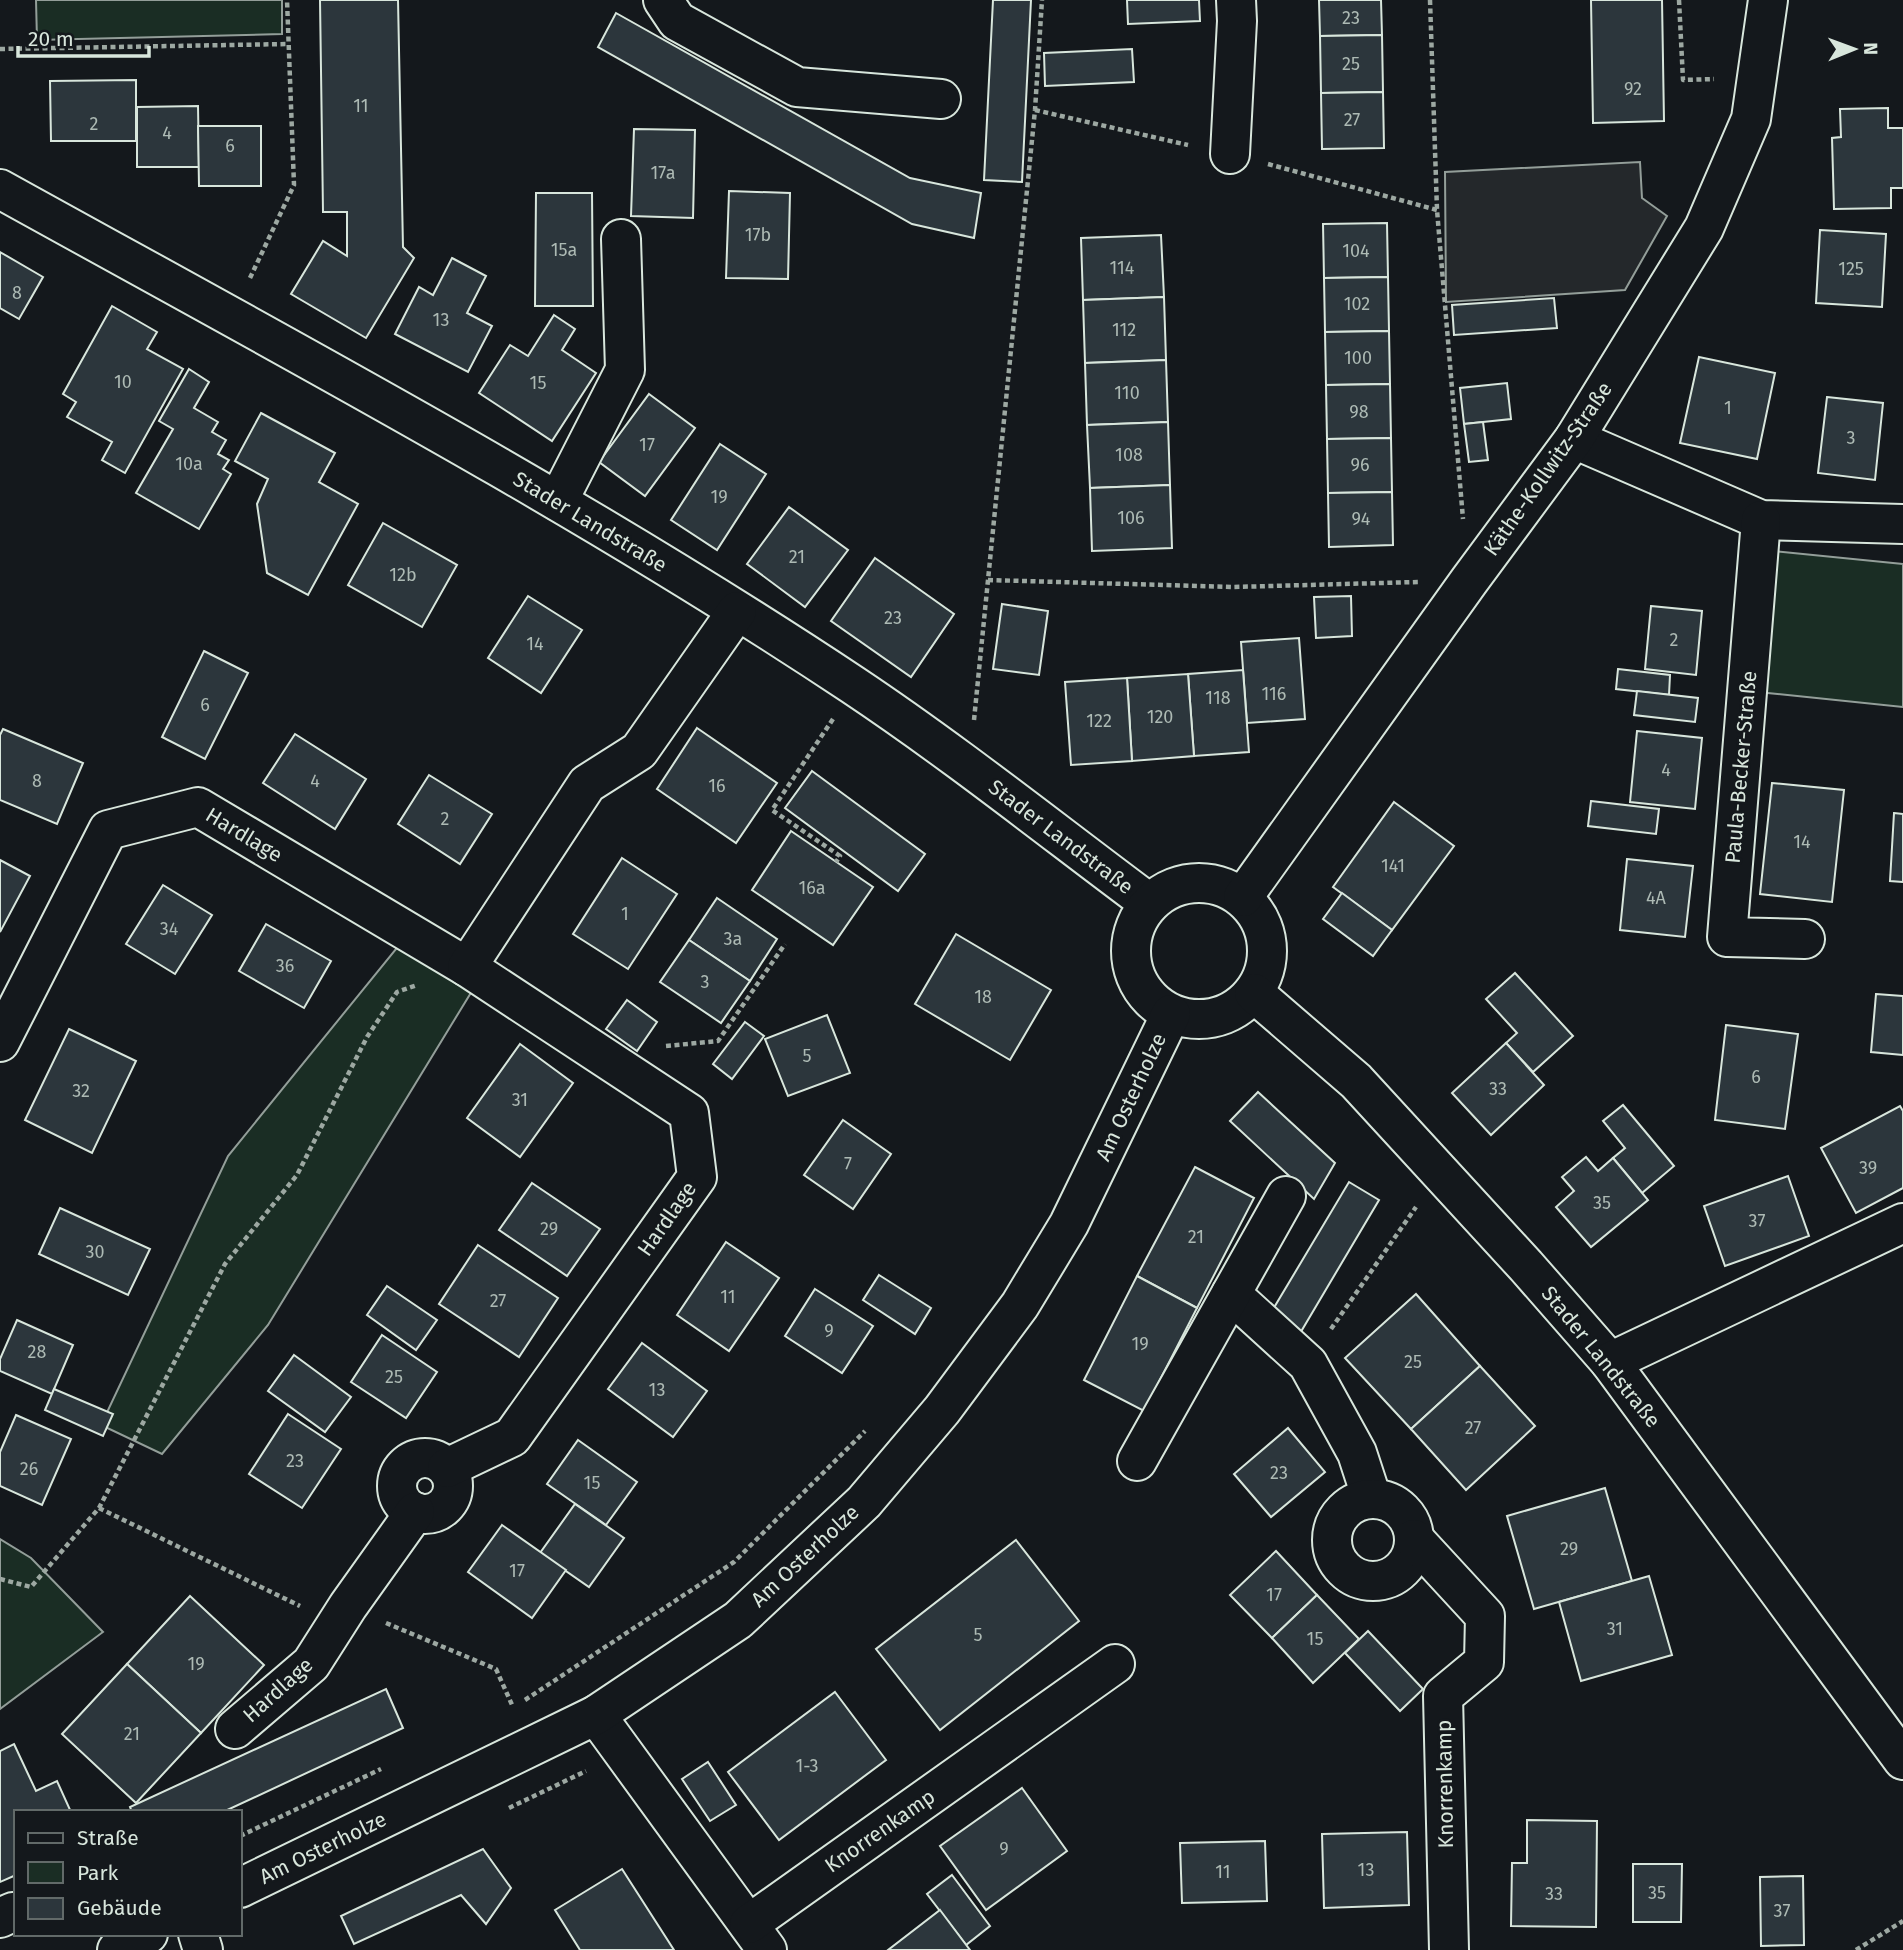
<svg xmlns="http://www.w3.org/2000/svg" width="1903" height="1950" font-family="'Fira Sans',sans-serif">
<rect width="100%" height="100%" fill="#14181c"/>
<g fill="#1a2d24" stroke="#939e99" stroke-width="2">
<polygon points="36,0 282,0 282,34 37,40"/>
<polygon points="1772,551 1903,564 1903,707 1758,692"/>
<polygon points="400,944 472,991 268,1325 162,1454 101,1425 228,1156"/>
<polygon points="0,1539 31,1558 103,1632 0,1709"/>
</g>
<polygon fill="#24282b" stroke="#939e99" stroke-width="2" points="1640,162 1642,198 1667,216 1625,290 1446,302 1445,172"/>
<g fill="#2c363c" stroke="#d8e6dc" stroke-width="2">
<polygon points="320,0 398,0 403,247 414,258 366,338 291,294 323,241 347,256 347,212 323,212"/>
<polygon points="993,0 1031,0 1022,182 984,180"/>
<polygon points="1127,0 1199,0 1200,21 1128,24"/>
<polygon points="1319,0 1381,0 1382,35 1320,36"/>
<polygon points="1591,0 1662,0 1664,121 1593,123"/>
<polygon points="616,13 910,178 981,193 974,238 912,224 598,47"/>
<polygon points="1382,35 1383,92 1321,93 1320,36"/>
<polygon points="1132,49 1134,82 1045,86 1044,53"/>
<polygon points="136,80 136,141 51,141 50,81"/>
<polygon points="1383,92 1384,148 1322,149 1321,93"/>
<polygon points="198,106 199,167 137,167 137,107"/>
<polygon points="1888,108 1888,128 1903,128 1903,188 1891,188 1891,208 1834,209 1832,138 1841,137 1840,109"/>
<polygon points="198,126 261,126 261,186 199,186"/>
<polygon points="634,129 695,130 693,218 631,216"/>
<polygon points="729,191 790,193 788,279 726,278"/>
<polygon points="536,193 592,193 593,306 535,306"/>
<polygon points="1387,223 1388,277 1324,278 1323,224"/>
<polygon points="1820,230 1886,234 1882,307 1816,303"/>
<polygon points="1161,235 1164,297 1083,300 1081,238"/>
<polygon points="0,252 43,277 19,319 0,308"/>
<polygon points="452,258 486,276 467,313 492,326 468,372 395,334 419,287 433,295"/>
<polygon points="1388,277 1389,331 1325,332 1324,278"/>
<polygon points="1164,297 1166,360 1085,363 1083,300"/>
<polygon points="1554,298 1557,328 1454,335 1452,305"/>
<polygon points="112,306 157,332 147,349 183,369 125,473 102,460 112,442 67,417 76,402 63,394"/>
<polygon points="554,315 575,329 562,350 596,373 552,441 479,393 510,345 528,356"/>
<polygon points="1389,331 1390,384 1326,385 1325,332"/>
<polygon points="1699,357 1775,373 1757,459 1680,443"/>
<polygon points="1166,360 1168,422 1087,425 1085,363"/>
<polygon points="189,369 209,382 194,408 218,422 212,432 226,440 218,454 229,460 223,469 231,474 199,529 136,493 173,429 159,421"/>
<polygon points="1507,383 1511,419 1464,424 1460,388"/>
<polygon points="1390,384 1391,438 1327,439 1326,385"/>
<polygon points="649,394 695,428 645,496 599,462"/>
<polygon points="1827,397 1883,403 1875,480 1818,473"/>
<polygon points="261,413 335,453 319,482 358,504 308,595 267,573 257,504 268,479 235,461"/>
<polygon points="1168,422 1170,485 1090,488 1087,425"/>
<polygon points="1483,422 1488,460 1469,462 1464,424"/>
<polygon points="1391,438 1392,492 1328,493 1327,439"/>
<polygon points="720,444 766,474 717,550 671,520"/>
<polygon points="1170,485 1172,548 1092,551 1090,488"/>
<polygon points="1392,492 1393,545 1329,547 1328,493"/>
<polygon points="789,507 848,550 805,607 747,564"/>
<polygon points="383,523 457,565 422,627 348,585"/>
<polygon points="875,558 954,614 911,677 831,621"/>
<polygon points="528,596 582,630 541,693 488,658"/>
<polygon points="1351,596 1352,636 1316,638 1314,597"/>
<polygon points="1002,604 1048,611 1039,675 993,669"/>
<polygon points="1651,606 1702,611 1696,675 1645,669"/>
<polygon points="1299,638 1305,719 1247,723 1241,642"/>
<polygon points="204,651 248,673 205,759 162,737"/>
<polygon points="1618,669 1670,675 1669,695 1616,689"/>
<polygon points="1243,670 1249,752 1194,756 1188,674"/>
<polygon points="1188,674 1194,756 1132,761 1127,678"/>
<polygon points="1127,678 1132,761 1071,765 1065,682"/>
<polygon points="1637,691 1698,698 1695,722 1634,715"/>
<polygon points="697,728 777,783 736,843 657,789"/>
<polygon points="3,729 83,763 57,824 0,800 0,735"/>
<polygon points="1637,731 1702,738 1695,809 1630,802"/>
<polygon points="295,734 366,779 335,829 263,783"/>
<polygon points="812,771 925,854 898,891 785,808"/>
<polygon points="429,775 492,814 460,864 398,824"/>
<polygon points="1772,783 1844,790 1832,902 1760,894"/>
<polygon points="1591,801 1659,809 1656,834 1588,826"/>
<polygon points="1394,802 1454,846 1392,930 1333,887"/>
<polygon points="1894,813 1903,814 1903,882 1890,881"/>
<polygon points="791,831 873,887 833,945 752,890"/>
<polygon points="622,858 677,894 628,969 573,934"/>
<polygon points="1627,859 1693,866 1685,937 1620,930"/>
<polygon points="0,860 30,876 0,932"/>
<polygon points="163,885 212,915 175,974 126,944"/>
<polygon points="1342,893 1392,930 1373,956 1323,919"/>
<polygon points="717,898 777,939 750,981 689,940"/>
<polygon points="266,924 331,961 304,1008 239,971"/>
<polygon points="956,934 1051,990 1010,1060 915,1004"/>
<polygon points="689,940 750,981 721,1023 660,982"/>
<polygon points="1515,973 1573,1036 1533,1072 1506,1043 1517,1033 1486,999"/>
<polygon points="1876,994 1903,996 1903,1055 1871,1052"/>
<polygon points="627,1000 657,1022 637,1051 606,1029"/>
<polygon points="827,1015 850,1073 788,1096 765,1039"/>
<polygon points="745,1022 764,1036 732,1079 713,1064"/>
<polygon points="1726,1025 1798,1034 1785,1129 1715,1120"/>
<polygon points="69,1029 136,1061 92,1153 25,1120"/>
<polygon points="1506,1043 1544,1085 1491,1135 1452,1093"/>
<polygon points="520,1044 573,1083 520,1157 467,1118"/>
<polygon points="1258,1092 1335,1163 1314,1199 1230,1121"/>
<polygon points="1623,1105 1674,1166 1642,1193 1613,1158 1625,1148 1603,1121"/>
<polygon points="1900,1106 1903,1111 1903,1188 1856,1213 1821,1148"/>
<polygon points="843,1120 891,1154 853,1209 804,1175"/>
<polygon points="1586,1157 1598,1171 1613,1158 1648,1200 1591,1247 1556,1207 1574,1191 1562,1177"/>
<polygon points="1195,1167 1254,1198 1197,1308 1137,1276"/>
<polygon points="1788,1176 1809,1236 1725,1266 1704,1206"/>
<polygon points="1349,1182 1379,1200 1299,1335 1269,1316"/>
<polygon points="532,1183 600,1229 567,1276 499,1230"/>
<polygon points="60,1208 150,1249 128,1295 39,1254"/>
<polygon points="726,1242 779,1278 729,1351 677,1315"/>
<polygon points="478,1245 558,1298 519,1357 439,1304"/>
<polygon points="879,1275 931,1308 915,1334 863,1300"/>
<polygon points="1137,1276 1197,1308 1144,1411 1084,1380"/>
<polygon points="387,1286 437,1320 416,1350 367,1315"/>
<polygon points="815,1289 873,1326 842,1373 785,1336"/>
<polygon points="1416,1294 1480,1366 1411,1429 1345,1358"/>
<polygon points="17,1320 73,1345 52,1394 0,1371 0,1359"/>
<polygon points="382,1335 437,1372 406,1418 351,1382"/>
<polygon points="642,1343 707,1391 673,1437 608,1389"/>
<polygon points="294,1355 351,1397 325,1432 268,1391"/>
<polygon points="1480,1366 1535,1426 1466,1490 1411,1429"/>
<polygon points="54,1389 113,1414 103,1436 45,1410"/>
<polygon points="288,1414 341,1449 302,1508 249,1474"/>
<polygon points="16,1415 71,1439 42,1505 0,1486 0,1452"/>
<polygon points="1288,1428 1325,1472 1271,1517 1234,1474"/>
<polygon points="578,1440 637,1482 606,1525 547,1484"/>
<polygon points="1605,1488 1632,1581 1534,1609 1507,1516"/>
<polygon points="575,1504 624,1538 589,1587 540,1553"/>
<polygon points="502,1525 566,1570 532,1618 468,1572"/>
<polygon points="1016,1540 1079,1621 940,1730 876,1649"/>
<polygon points="1276,1551 1317,1595 1272,1638 1230,1595"/>
<polygon points="1649,1576 1672,1655 1581,1681 1559,1602"/>
<polygon points="1317,1595 1359,1639 1313,1683 1272,1638"/>
<polygon points="190,1596 264,1665 201,1733 127,1664"/>
<polygon points="1368,1631 1423,1689 1400,1711 1345,1653"/>
<polygon points="127,1664 201,1733 136,1803 62,1734"/>
<polygon points="386,1689 403,1728 223,1812 132,1812 130,1807"/>
<polygon points="835,1692 886,1760 779,1840 728,1772"/>
<polygon points="14,1744 36,1791 57,1781 71,1812 16,1812 16,1875 0,1882 0,1751"/>
<polygon points="708,1762 736,1805 710,1821 682,1779"/>
<polygon points="1022,1788 1067,1851 986,1910 940,1846"/>
<polygon points="1527,1820 1597,1821 1596,1927 1511,1926 1512,1863 1527,1863"/>
<polygon points="1407,1832 1409,1905 1324,1908 1322,1834"/>
<polygon points="1265,1841 1267,1901 1182,1903 1180,1843"/>
<polygon points="483,1849 511,1888 486,1924 461,1895 354,1944 341,1916"/>
<polygon points="1633,1864 1682,1864 1681,1922 1633,1922"/>
<polygon points="622,1869 674,1950 580,1950 555,1910"/>
<polygon points="952,1875 990,1926 966,1945 927,1894"/>
<polygon points="1803,1876 1804,1945 1761,1946 1760,1877"/>
<polygon points="940,1910 970,1950 888,1950"/>
</g>
<g fill="none" stroke-linecap="round" stroke-linejoin="round">
<defs>
<g id="minor">
<polyline points="663,0 677,21 797,87 941,99"/>
<polyline points="1230,154 1237,21 1236,0"/>
<path d="M0,189c287,159 579,314 853,496 102,68 198,145 296,218"/>
<polyline points="1574,439 1761,520 1903,524"/>
<polyline points="558,501 625,370 621,239"/>
<polyline points="1761,520 1727,937 1805,939"/>
<circle cx="1199" cy="951" r="68"/>
<polyline points="1243,897 1469,581 1574,439 1704,228 1751,119 1768,0"/>
<polyline points="1254,993 1356,1081 1526,1266 1610,1362 1903,1760"/>
<polyline points="0,1042 108,830 198,807 467,967"/>
<polyline points="1231,1294 1308,1364 1357,1453 1372,1499"/>
<polyline points="1610,1362 1903,1223"/>
<circle cx="425" cy="1486" r="28"/>
<polyline points="1137,1461 1286,1196"/>
<polyline points="447,1468 512,1437 697,1177 689,1113 467,967 587,784 639,751 737,611"/>
<circle cx="1373" cy="1540" r="41"/>
<polyline points="1414,1539 1485,1616 1484,1662 1443,1696 1449,1950"/>
<polyline points="596,1715 767,1950"/>
<polyline points="235,1729 311,1664 348,1606 415,1512"/>
<polyline points="240,1888 596,1715 738,1620 864,1502 942,1410 1020,1305 1069,1224 1171,1014"/>
<polyline points="0,1918 13,1912"/>
<polyline points="749,1924 1115,1664"/>
<polyline points="198,1934 203,1950"/>
<polyline points="117,1950 148,1934"/>
</g>
</defs>
<use href="#minor" stroke="#d8e6dc" stroke-width="42"/>
<g stroke="#9da8a2" stroke-width="4.5" stroke-dasharray="5 3.5" stroke-linecap="butt">
<polyline points="1430,0 1437,210 1463,519"/>
<polyline points="1679,0 1683,80 1714,79"/>
<polyline points="0,49 288,44"/>
<polyline points="1035,110 1188,145"/>
<polyline points="1268,164 1437,210"/>
<polyline points="250,278 294,185 287,0"/>
<polyline points="988,580 1234,587 1418,582"/>
<polyline points="833,719 772,810 840,856 836,862"/>
<polyline points="974,720 1035,110 1042,0"/>
<polyline points="666,1046 718,1041 785,944"/>
<polyline points="1331,1329 1416,1207"/>
<polyline points="99,1508 300,1606"/>
<polyline points="0,1579 31,1587 99,1508 225,1264 297,1175 367,1037 397,992 417,985"/>
<polyline points="386,1623 496,1669 513,1707"/>
<polyline points="525,1700 734,1562 865,1431"/>
<polyline points="509,1808 586,1771"/>
<polyline points="240,1836 381,1769"/>
<polyline points="1856,1950 1903,1921"/>
</g>
<use href="#minor" stroke="#14181c" stroke-width="38"/>
</g>
<g text-anchor="middle" dominant-baseline="central" stroke-width="5" stroke-linejoin="round" paint-order="stroke">
<g font-size="18" fill="#adbab4">
<text x="1351" y="18">23</text>
<text x="1351" y="64">25</text>
<text x="1633" y="89">92</text>
<text x="361" y="106">11</text>
<text x="1352" y="120">27</text>
<text x="94" y="124">2</text>
<text x="167" y="133">4</text>
<text x="230" y="146">6</text>
<text x="663" y="173">17a</text>
<text x="758" y="235">17b</text>
<text x="564" y="250">15a</text>
<text x="1356" y="251">104</text>
<text x="1122" y="268">114</text>
<text x="1851" y="269">125</text>
<text x="17" y="293">8</text>
<text x="1357" y="304">102</text>
<text x="441" y="320">13</text>
<text x="1124" y="330">112</text>
<text x="1358" y="358">100</text>
<text x="123" y="382">10</text>
<text x="538" y="383">15</text>
<text x="1127" y="393">110</text>
<text x="1728" y="408">1</text>
<text x="1359" y="412">98</text>
<text x="1851" y="438">3</text>
<text x="647" y="445">17</text>
<text x="1129" y="455">108</text>
<text x="189" y="464">10a</text>
<text x="1360" y="465">96</text>
<text x="719" y="497">19</text>
<text x="1131" y="518">106</text>
<text x="1361" y="519">94</text>
<text x="797" y="557">21</text>
<text x="403" y="575">12b</text>
<text x="893" y="618">23</text>
<text x="1674" y="640">2</text>
<text x="535" y="644">14</text>
<text x="1274" y="694">116</text>
<text x="1218" y="698">118</text>
<text x="205" y="705">6</text>
<text x="1160" y="717">120</text>
<text x="1099" y="721">122</text>
<text x="1666" y="770">4</text>
<text x="37" y="781">8</text>
<text x="315" y="781">4</text>
<text x="717" y="786">16</text>
<text x="445" y="819">2</text>
<text x="1802" y="842">14</text>
<text x="1393" y="866">141</text>
<text x="812" y="888">16a</text>
<text x="1656" y="898">4A</text>
<text x="625" y="914">1</text>
<text x="169" y="929">34</text>
<text x="733" y="939">3a</text>
<text x="285" y="966">36</text>
<text x="705" y="982">3</text>
<text x="983" y="997">18</text>
<text x="807" y="1056">5</text>
<text x="1756" y="1077">6</text>
<text x="1498" y="1089">33</text>
<text x="81" y="1091">32</text>
<text x="520" y="1100">31</text>
<text x="848" y="1164">7</text>
<text x="1868" y="1168">39</text>
<text x="1602" y="1203">35</text>
<text x="1757" y="1221">37</text>
<text x="549" y="1229">29</text>
<text x="1196" y="1237">21</text>
<text x="95" y="1252">30</text>
<text x="728" y="1297">11</text>
<text x="498" y="1301">27</text>
<text x="829" y="1331">9</text>
<text x="1140" y="1344">19</text>
<text x="37" y="1352">28</text>
<text x="1413" y="1362">25</text>
<text x="394" y="1377">25</text>
<text x="657" y="1390">13</text>
<text x="1473" y="1428">27</text>
<text x="295" y="1461">23</text>
<text x="29" y="1469">26</text>
<text x="1279" y="1473">23</text>
<text x="592" y="1483">15</text>
<text x="1569" y="1549">29</text>
<text x="517" y="1571">17</text>
<text x="1274" y="1595">17</text>
<text x="1615" y="1629">31</text>
<text x="978" y="1635">5</text>
<text x="1315" y="1639">15</text>
<text x="196" y="1664">19</text>
<text x="132" y="1734">21</text>
<text x="807" y="1766">1-3</text>
<text x="1004" y="1849">9</text>
<text x="1366" y="1870">13</text>
<text x="1223" y="1872">11</text>
<text x="1657" y="1893">35</text>
<text x="1554" y="1894">33</text>
<text x="1782" y="1911">37</text>
</g>
<g font-size="21" fill="#d8e6dc" stroke="#14181c">
<text transform="translate(1548 469) rotate(-55)">Käthe-Kollwitz-Straße</text>
<text transform="translate(590 522) rotate(31)">Stader Landstraße</text>
<text transform="translate(1741 767) rotate(-85)">Paula-Becker-Straße</text>
<text transform="translate(244 835) rotate(31)">Hardlage</text>
<text transform="translate(1061 837) rotate(37)">Stader Landstraße</text>
<text transform="translate(1131 1097) rotate(-65)">Am Osterholze</text>
<text transform="translate(667 1219) rotate(-55)">Hardlage</text>
<text transform="translate(1601 1357) rotate(51)">Stader Landstraße</text>
<text transform="translate(805 1556) rotate(-43)">Am Osterholze</text>
<text transform="translate(278 1690) rotate(-42)">Hardlage</text>
<text transform="translate(1445 1784) rotate(-91)">Knorrenkamp</text>
<text transform="translate(880 1831) rotate(-35)">Knorrenkamp</text>
<text transform="translate(323 1848) rotate(-26)">Am Osterholze</text>
</g>
</g>
<rect x="14" y="1810" width="228" height="126" fill="#14181c" stroke="#626a69" stroke-width="2"/>
<rect x="28" y="1833" width="35" height="10" fill="#14181c" stroke="#626a69" stroke-width="2"/>
<text x="77" y="1845" font-size="21" fill="#d8e6dc">Straße</text>
<rect x="28" y="1862" width="35" height="21" fill="#1a2d24" stroke="#626a69" stroke-width="2"/>
<text x="77" y="1880" font-size="21" fill="#d8e6dc">Park</text>
<rect x="28" y="1898" width="35" height="21" fill="#2c363c" stroke="#626a69" stroke-width="2"/>
<text x="77" y="1915" font-size="21" fill="#d8e6dc">Gebäude</text>
<g transform="translate(1854 49) rotate(89)" stroke="#14181c" stroke-width="5" paint-order="stroke">
<path d="M0-5L12 26L0 18L-12 26Z" fill="#d8e6dc"/>
<text y="-10" font-size="19" font-weight="bold" text-anchor="middle" fill="#d8e6dc">N</text>
</g>
<path d="M18 46v10h131v-10" fill="none" stroke="#d8e6dc" stroke-width="3.5"/>
<text x="28" y="46" font-size="21" fill="#d8e6dc" stroke="#14181c" stroke-width="5" paint-order="stroke">20 m</text>
</svg>
